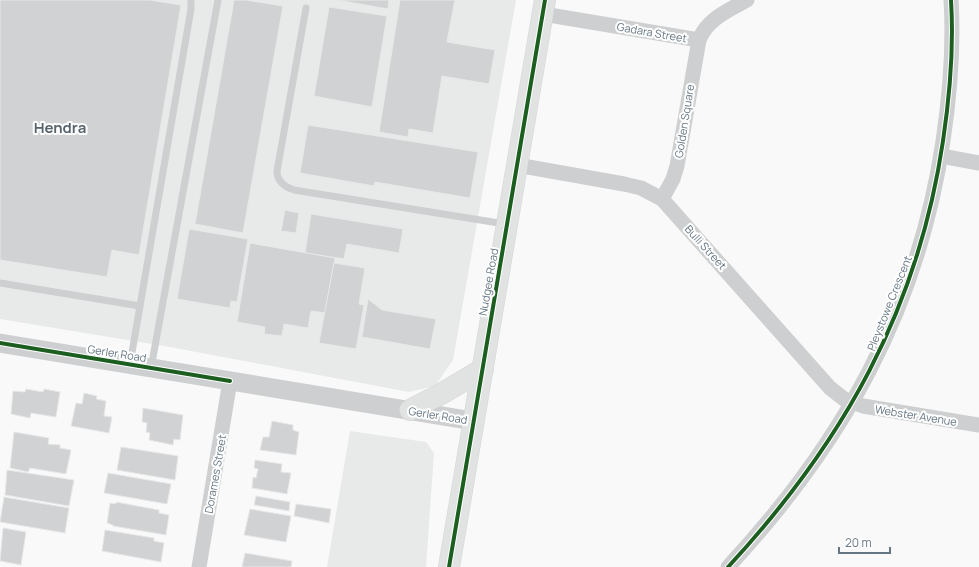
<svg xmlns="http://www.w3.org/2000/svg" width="979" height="567" font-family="Manrope,sans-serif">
<rect width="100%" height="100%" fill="#f9f9f9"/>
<g fill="#e8e9e9">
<polygon points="0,0 516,0 453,360 435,386 409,392 170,347 0,319"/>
<polygon points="350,431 426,442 434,453 426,567 327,567"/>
</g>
<g fill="#d0d2d3" stroke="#e8e8e8">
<polygon points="0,0 150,0 181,5 139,255 112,250 107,277 0,260"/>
<polygon points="234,0 246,0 283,6 243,233 195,224"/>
<polygon points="337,0 389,0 388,9"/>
<polygon points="400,0 455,0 447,42 495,50 489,84 442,76 433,133 409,129 408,137 379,132"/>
<polygon points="329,7 387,16 372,107 314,96"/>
<polygon points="308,125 478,152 470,198 375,182 374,186 300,173"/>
<polygon points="285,210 299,213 296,233 281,231"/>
<polygon points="311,214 403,229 399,253 347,244 344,259 305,253"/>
<polygon points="189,229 248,239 237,302 231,301 230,308 177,299"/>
<polygon points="250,243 335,258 325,313 311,311 308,328 284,324 282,336 264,334 265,327 237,322"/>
<polygon points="334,263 365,268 359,304 364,305 356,349 319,343"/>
<polygon points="368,299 382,310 436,319 430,349 362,337"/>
<polygon points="26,389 43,392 44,389 60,392 56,417 31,413 30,418 11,414 13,391 25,392"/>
<polygon points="84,393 97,396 96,399 106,401 104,416 112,417 109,433 71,426 76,403 82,404"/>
<polygon points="143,408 183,415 180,440 174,439 173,445 149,440 150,433 146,432 147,423 142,422"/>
<polygon points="272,421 293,425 293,430 299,432 296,455 260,450 263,437 269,437"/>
<polygon points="14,432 49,438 48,444 60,445 60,448 71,450 66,474 30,468 28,472 10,468"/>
<polygon points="121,447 178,456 175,480 117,470"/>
<polygon points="255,460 282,464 281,472 291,473 287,494 252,488 253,477 256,478 258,469 254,468"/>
<polygon points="7,470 74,480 69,506 5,495"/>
<polygon points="108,473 171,484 167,504 104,493"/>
<polygon points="256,496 290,502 289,511 254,505"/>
<polygon points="4,497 69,508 65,533 0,522"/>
<polygon points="116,502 159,510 159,513 169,515 166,535 113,526 113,525 107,523 110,503 116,504"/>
<polygon points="296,504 331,509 329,523 294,516"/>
<polygon points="250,509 291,516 286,542 244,535"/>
<polygon points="3,528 26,532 21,565 0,561"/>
<polygon points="105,530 154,538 154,541 164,543 161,562 102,551"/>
<polygon points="245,553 292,561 291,567 242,567"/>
</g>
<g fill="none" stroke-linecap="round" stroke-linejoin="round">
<defs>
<g id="secondary">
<polyline points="410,410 441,394 483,369"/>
<polyline points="449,567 545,0"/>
</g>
</defs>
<use href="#secondary" stroke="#d5d6d7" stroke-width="22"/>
<g stroke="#cecfd0" stroke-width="7">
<path d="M306,8l-29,163c0,11 8,16 17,19l211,34"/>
<polyline points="0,283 140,306"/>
<polyline points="130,364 191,9 191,0"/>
<polyline points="151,368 218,0"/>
</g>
<g stroke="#cecfd0" stroke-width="15">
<path d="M543,14l156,26c8,-21 30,-30 48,-40"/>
<polyline points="941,156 979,163"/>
<polyline points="517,165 624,184 641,188 662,199 830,388 844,399 863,406 979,425"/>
<polyline points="662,199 673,179 677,166 699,40"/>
<polyline points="199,567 230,381"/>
<path d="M728,567c115,-124 190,-257 215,-426 7,-47 11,-94 8,-141"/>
</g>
<polyline stroke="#cecfd0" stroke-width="19" points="0,343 473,421"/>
<use href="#secondary" stroke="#e1e2e2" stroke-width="21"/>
<defs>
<g id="cycleway">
<polyline points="0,343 230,381"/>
<polyline points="449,567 545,0"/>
<path d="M728,567c115,-124 190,-257 215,-426 7,-47 11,-94 8,-141"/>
</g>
</defs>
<use href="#cycleway" stroke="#fff" stroke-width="6"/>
<use href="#cycleway" stroke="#1b5e20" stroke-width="4"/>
</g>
<g text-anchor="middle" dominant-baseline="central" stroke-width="4" stroke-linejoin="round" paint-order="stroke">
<g font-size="11" fill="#657683" stroke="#fff">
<text transform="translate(652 32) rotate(10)">Gadara Street</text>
<text transform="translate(684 121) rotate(-81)">Golden Square</text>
<text transform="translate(706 247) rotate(48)">Bulli Street</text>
<text transform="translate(488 282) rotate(-80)">Nudgee Road</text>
<text transform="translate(889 303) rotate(-68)">Pleystowe Crescent</text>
<text transform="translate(117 353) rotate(9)">Gerler Road</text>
<text transform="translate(438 415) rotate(9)">Gerler Road</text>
<text transform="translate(916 415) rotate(9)">Webster Avenue</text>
<text transform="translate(215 474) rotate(-80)">Dorames Street</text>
</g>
<g font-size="15" font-weight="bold" fill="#57646e" stroke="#fff">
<text x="60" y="127">Hendra</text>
</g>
</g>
<path d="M839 547v6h51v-6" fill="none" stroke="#657683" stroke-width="2"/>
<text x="845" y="547" font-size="12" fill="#657683" stroke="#ffffff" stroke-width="3" paint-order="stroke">20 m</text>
</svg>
